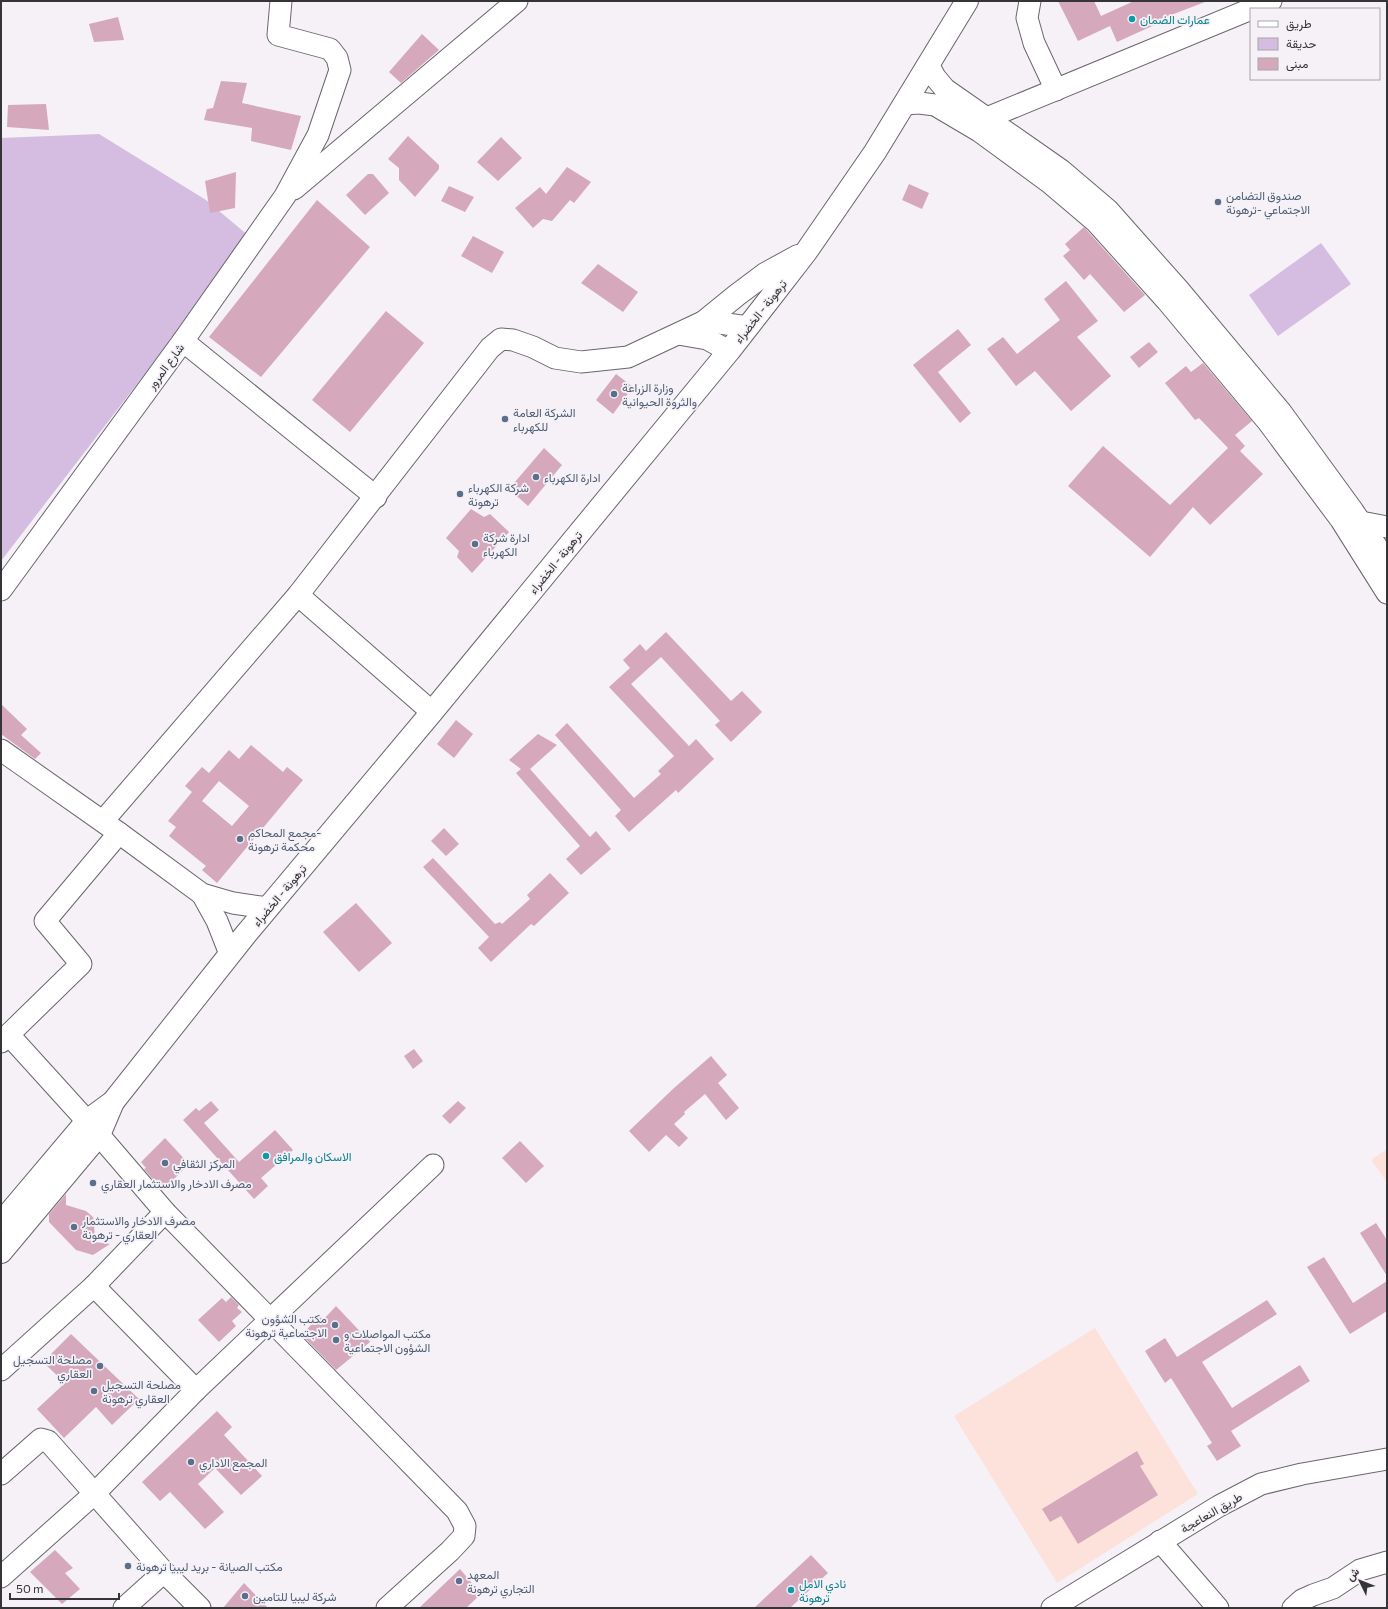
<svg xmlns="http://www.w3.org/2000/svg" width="1388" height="1609" font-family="Commissioner,Vazirmatn,sans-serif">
<rect width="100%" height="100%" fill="#f5f1f7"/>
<g fill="#fce2db">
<polygon points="1387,1149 1387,1182 1371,1160"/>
<polygon points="1095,1328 1198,1494 1057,1583 954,1416"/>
</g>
<g fill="#d4bde0">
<polygon points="99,134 206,200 250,237 1,561 1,138"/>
<polygon points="1321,243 1351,284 1278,336 1249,295"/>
</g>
<g fill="#d5a8bb" fill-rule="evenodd">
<polygon points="1058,1 1094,1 1101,16 1134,1 1205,2 1158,20 1159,23 1117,42 1110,26 1078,41"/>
<polygon points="118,17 124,40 94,42 89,24"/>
<polygon points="422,34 439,50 401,83 389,72"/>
<polygon points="221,81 247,83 242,103 301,116 291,150 251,141 252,128 204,120 207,109 213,108"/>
<polygon points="46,104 49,130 7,127 8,105"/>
<polygon points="408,136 439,165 439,169 415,197 399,180 399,168 388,159"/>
<polygon points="501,137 522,158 498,181 477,162"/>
<polygon points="567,167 591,182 574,203 570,200 552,221 543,219 533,228 515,208 540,187 546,194"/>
<polygon points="236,172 235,208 210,213 205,181"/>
<polygon points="368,174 373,174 389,193 365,215 346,195"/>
<polygon points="909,184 929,193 922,209 902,200"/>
<polygon points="449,186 474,197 465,212 441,201"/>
<polygon points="317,200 370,247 261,377 209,337"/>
<polygon points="1084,227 1145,295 1124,312 1090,274 1084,280 1063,256 1070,250 1065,244"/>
<polygon points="473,236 504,252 492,273 461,256"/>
<polygon points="598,264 638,292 623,312 581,283"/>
<polygon points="1066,281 1098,321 1077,337 1111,376 1071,411 1035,371 1016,386 987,349 1003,337 1017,354 1060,320 1044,299"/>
<polygon points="386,311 424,343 350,432 312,400"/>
<polygon points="958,329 971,345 938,372 971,413 960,423 913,365"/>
<polygon points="1149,342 1158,352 1139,368 1130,357"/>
<polygon points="1203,363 1252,421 1235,435 1245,446 1240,451 1263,474 1210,525 1193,507 1150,557 1068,486 1103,446 1170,505 1228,448 1199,418 1195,420 1165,383 1186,366 1191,372"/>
<polygon points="616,374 633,387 613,414 596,400"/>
<polygon points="544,448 562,465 528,506 509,489"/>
<polygon points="471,509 484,517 490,514 509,532 472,573 457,557 459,551 446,538"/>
<polygon points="666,632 731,701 742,691 762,712 731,742 715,725 720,721 661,657 631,684 689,746 696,739 714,759 678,793 676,790 629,832 615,816 621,810 555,735 567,723 634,798 661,774 658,771 674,756 609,687 630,668 623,660 640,644 646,651"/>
<polygon points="1,704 27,729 21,735 41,753 35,759 1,734"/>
<polygon points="456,720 473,734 454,758 437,744"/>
<polygon points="538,734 557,745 530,769 590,837 596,831 611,849 581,875 566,859 580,846 516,773 521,769 509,760"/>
<path d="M251,745l32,27 4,-5 16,13 -86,103 -15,-13 4,-4 -37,-30 7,-9 -8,-6 24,-29 -7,-6 17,-19 7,6 20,-23 10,9zM219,781l30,25 -17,20 -30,-25z"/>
<polygon points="444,828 459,844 446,856 431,841"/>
<polygon points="433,858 495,924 500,922 502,924 530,899 527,895 550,873 569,893 534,926 531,924 491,962 478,948 489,937 423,867"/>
<polygon points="356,903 392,943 359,972 323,932"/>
<polygon points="414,1049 423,1061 413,1069 404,1056"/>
<polygon points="711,1056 727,1075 718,1083 739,1108 726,1120 705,1094 684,1112 685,1114 674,1124 688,1138 679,1147 666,1135 649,1152 629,1131 674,1088"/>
<polygon points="211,1101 219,1110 204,1123 239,1162 275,1130 293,1150 261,1178 268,1186 254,1199 183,1120 196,1108 199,1111"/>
<polygon points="458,1101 466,1108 450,1124 442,1116"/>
<polygon points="165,1138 189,1164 163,1190 158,1183 157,1184 144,1169 146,1168 141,1162"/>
<polygon points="520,1141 544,1166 526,1183 502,1158"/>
<polygon points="66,1194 66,1205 86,1211 93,1217 94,1223 95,1242 110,1244 93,1255 76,1250 49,1222 49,1214"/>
<polygon points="1376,1223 1387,1240 1387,1276 1360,1233"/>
<polygon points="1324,1257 1353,1303 1387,1281 1387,1311 1350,1334 1307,1267"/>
<polygon points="231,1297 239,1305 237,1308 242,1312 232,1321 236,1326 219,1342 198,1320 222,1298 226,1302"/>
<polygon points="1267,1300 1277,1314 1202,1362 1232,1408 1300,1365 1310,1381 1231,1431 1241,1446 1217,1461 1207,1446 1212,1443 1171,1378 1165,1383 1145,1351 1165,1338 1177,1357"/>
<polygon points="336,1306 370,1342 336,1370 304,1337 309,1331 307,1329 319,1317 324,1319"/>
<polygon points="71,1334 139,1399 112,1425 96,1407 64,1438 37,1409 65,1383 43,1362"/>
<polygon points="217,1411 232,1427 224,1435 262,1476 241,1495 215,1468 198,1484 224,1512 205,1529 170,1492 160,1501 142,1482"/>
<polygon points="1137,1451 1144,1464 1140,1466 1158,1495 1078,1544 1061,1516 1050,1522 1042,1509"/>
<polygon points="55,1550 73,1568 65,1573 80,1589 62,1604 30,1572"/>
<polygon points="811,1555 828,1573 790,1608 754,1608"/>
<polygon points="460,1569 481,1594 466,1608 419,1608"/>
<polygon points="244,1583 268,1608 223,1608"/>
</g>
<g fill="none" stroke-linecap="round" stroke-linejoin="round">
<defs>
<g id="minor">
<polyline points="1030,1 1027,18 1034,43 1056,90"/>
<polyline points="1252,9 1271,1"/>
<polyline points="929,66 935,77 945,89 1061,170 1108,210 1179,290 1281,412 1353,511 1387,562"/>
<polyline points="905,104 919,103 935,105 979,131 1050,183 1096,222 1167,301 1268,422 1341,520 1387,593"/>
<polyline points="981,128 987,118 1251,9"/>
<polyline points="294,189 517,1"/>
<polyline points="678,334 707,339 729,351"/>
<polyline points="183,341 376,497"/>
<polyline points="1361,522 1387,527"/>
<polyline points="1,590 183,341 285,196 318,135 340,70 337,58 330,49 278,35 281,1"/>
<polyline points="298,595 432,712"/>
<polyline points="1,750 119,833 202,894 233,903 268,908"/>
<polyline points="103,821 298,595 490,348 501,339 513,340 533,347 555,358 581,362 628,357 705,321 748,327"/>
<polyline points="202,894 217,921 230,954"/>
<polyline points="9,1035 87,1121 165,1212 457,1511 465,1526 464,1536 450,1551 387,1608"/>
<polyline points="1,1042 81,964 45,921 119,833"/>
<polyline points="94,1286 196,1390"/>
<polyline points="1,1370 94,1286 165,1212"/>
<polyline points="1,1474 41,1439 48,1441 164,1572 200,1608"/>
<polyline points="1160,1541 1218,1608"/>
<polyline points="1,1577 94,1494 196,1390 433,1165"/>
<polyline points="124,1608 164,1572"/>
<polyline points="1052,1608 1219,1506 1261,1484 1302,1474 1387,1459"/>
<polyline points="1293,1608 1302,1600 1313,1595 1333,1588 1360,1570 1387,1562"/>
</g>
<g id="highway">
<polyline points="705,321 737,295 765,274 798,256"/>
<polyline points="1,1223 87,1121 113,1102 246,934 432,712 729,351 768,301 806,252 875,152 967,1"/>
<polyline points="1,1252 99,1135 113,1102"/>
</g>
</defs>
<use href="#minor" stroke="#6a666c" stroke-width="23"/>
<use href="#highway" stroke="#6a666c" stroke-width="24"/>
<use href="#minor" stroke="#fff" stroke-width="21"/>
<use href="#highway" stroke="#fff" stroke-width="22"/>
</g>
<g fill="#0f9aa8" stroke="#f5f1f7" stroke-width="1.5">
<circle cx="1132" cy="19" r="4"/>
<circle cx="266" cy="1156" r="4"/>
<circle cx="791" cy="1590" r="4"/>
</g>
<g fill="#5c6f8a" stroke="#f5f1f7" stroke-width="1.5">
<circle cx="1218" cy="202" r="4"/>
<circle cx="614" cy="394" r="4"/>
<circle cx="505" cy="419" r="4"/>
<circle cx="536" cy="477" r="4"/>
<circle cx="460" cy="494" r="4"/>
<circle cx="475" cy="544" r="4"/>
<circle cx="240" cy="839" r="4"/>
<circle cx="165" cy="1163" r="4"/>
<circle cx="93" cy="1183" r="4"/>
<circle cx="74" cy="1227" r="4"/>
<circle cx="335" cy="1325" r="4"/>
<circle cx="336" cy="1340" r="4"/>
<circle cx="100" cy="1366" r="4"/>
<circle cx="94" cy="1391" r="4"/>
<circle cx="191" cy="1462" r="4"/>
<circle cx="128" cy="1566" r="4"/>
<circle cx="459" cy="1581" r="4"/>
<circle cx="245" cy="1596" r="4"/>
</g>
<g text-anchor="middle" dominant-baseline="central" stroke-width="3.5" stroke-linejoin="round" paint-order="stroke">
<g font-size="12" fill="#0d838f" stroke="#f5f1f7" text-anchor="start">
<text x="1140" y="19">عمارات الضمان</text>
<text x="274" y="1156">الاسكان والمرافق</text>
<text x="799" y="1583">نادي الامل<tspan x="799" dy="14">ترهونة</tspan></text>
</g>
<g font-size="12" fill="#4e5e75" stroke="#f5f1f7" text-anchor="start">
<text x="1226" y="195">صندوق التضامن<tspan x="1226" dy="14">الاجتماعي -ترهونة</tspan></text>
<text x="622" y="387">وزارة الزراعة<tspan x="622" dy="14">والثروة الحيوانية</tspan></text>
<text x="513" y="412">الشركة العامة<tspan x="513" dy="14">للكهرباء</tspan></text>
<text x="544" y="477">ادارة الكهرباء</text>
<text x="468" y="487">شركة الكهرباء<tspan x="468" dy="14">ترهونة</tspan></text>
<text x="483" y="537">ادارة شركة<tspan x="483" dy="14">الكهرباء</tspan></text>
<text x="248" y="832">مجمع المحاكم-<tspan x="248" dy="14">محكمة ترهونة</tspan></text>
<text x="173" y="1163">المركز الثقافي</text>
<text x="101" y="1183">مصرف الادخار والاستثمار العقاري</text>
<text x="82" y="1220">مصرف الادخار والاستثمار<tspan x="82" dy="14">العقاري - ترهونة</tspan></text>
<text x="327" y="1318" text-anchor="end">مكتب الشؤون<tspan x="327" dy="14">الاجتماعية ترهونة</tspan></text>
<text x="344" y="1333">مكتب المواصلات و<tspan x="344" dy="14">الشؤون الاجتماعية</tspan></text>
<text x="92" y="1359" text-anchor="end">مصلحة التسجيل<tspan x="92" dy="14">العقاري</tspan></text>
<text x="102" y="1384">مصلحة التسجيل<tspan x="102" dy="14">العقاري ترهونة</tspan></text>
<text x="199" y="1462">المجمع الاداري</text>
<text x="136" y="1566">مكتب الصيانة - بريد ليبيا ترهونة</text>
<text x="467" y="1574">المعهد<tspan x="467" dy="14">التجاري ترهونة</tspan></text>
<text x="253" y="1596">شركة ليبيا للتامين</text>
</g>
<g font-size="12" fill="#353436" stroke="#f5f1f7">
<text transform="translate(760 311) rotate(-52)">ترهونة - الخضراء</text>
<text transform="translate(165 366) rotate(-54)">شارع المرور</text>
<text transform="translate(555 562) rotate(-51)">ترهونة - الخضراء</text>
<text transform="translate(279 895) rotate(-50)">ترهونة - الخضراء</text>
<text transform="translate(1211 1512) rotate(-30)">طريق النعاعجة</text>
</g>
</g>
<rect width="1388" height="1609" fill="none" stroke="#353436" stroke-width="4"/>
<rect x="1250" y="8" width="130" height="72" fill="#f5f1f7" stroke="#a8a5aa"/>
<rect x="1258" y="21" width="20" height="6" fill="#ffffff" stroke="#a8a5aa"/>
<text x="1286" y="28" font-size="12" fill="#353436">طريق</text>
<rect x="1258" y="38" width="20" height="12" fill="#d4bde0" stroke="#a8a5aa"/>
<text x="1286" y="48" font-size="12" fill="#353436">حديقة</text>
<rect x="1258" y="58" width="20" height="12" fill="#d5a8bb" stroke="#a8a5aa"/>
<text x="1286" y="68" font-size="12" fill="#353436">مبنى</text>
<g transform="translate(1360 1581) rotate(313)" stroke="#f5f1f7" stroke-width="3" paint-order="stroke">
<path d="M0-3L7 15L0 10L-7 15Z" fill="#353436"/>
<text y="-6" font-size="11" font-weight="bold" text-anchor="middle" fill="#353436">ش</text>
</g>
<path d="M10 1593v6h109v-6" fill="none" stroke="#353436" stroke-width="2"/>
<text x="16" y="1593" font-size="12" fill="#353436" stroke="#f5f1f7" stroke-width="3" paint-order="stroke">50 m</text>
</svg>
